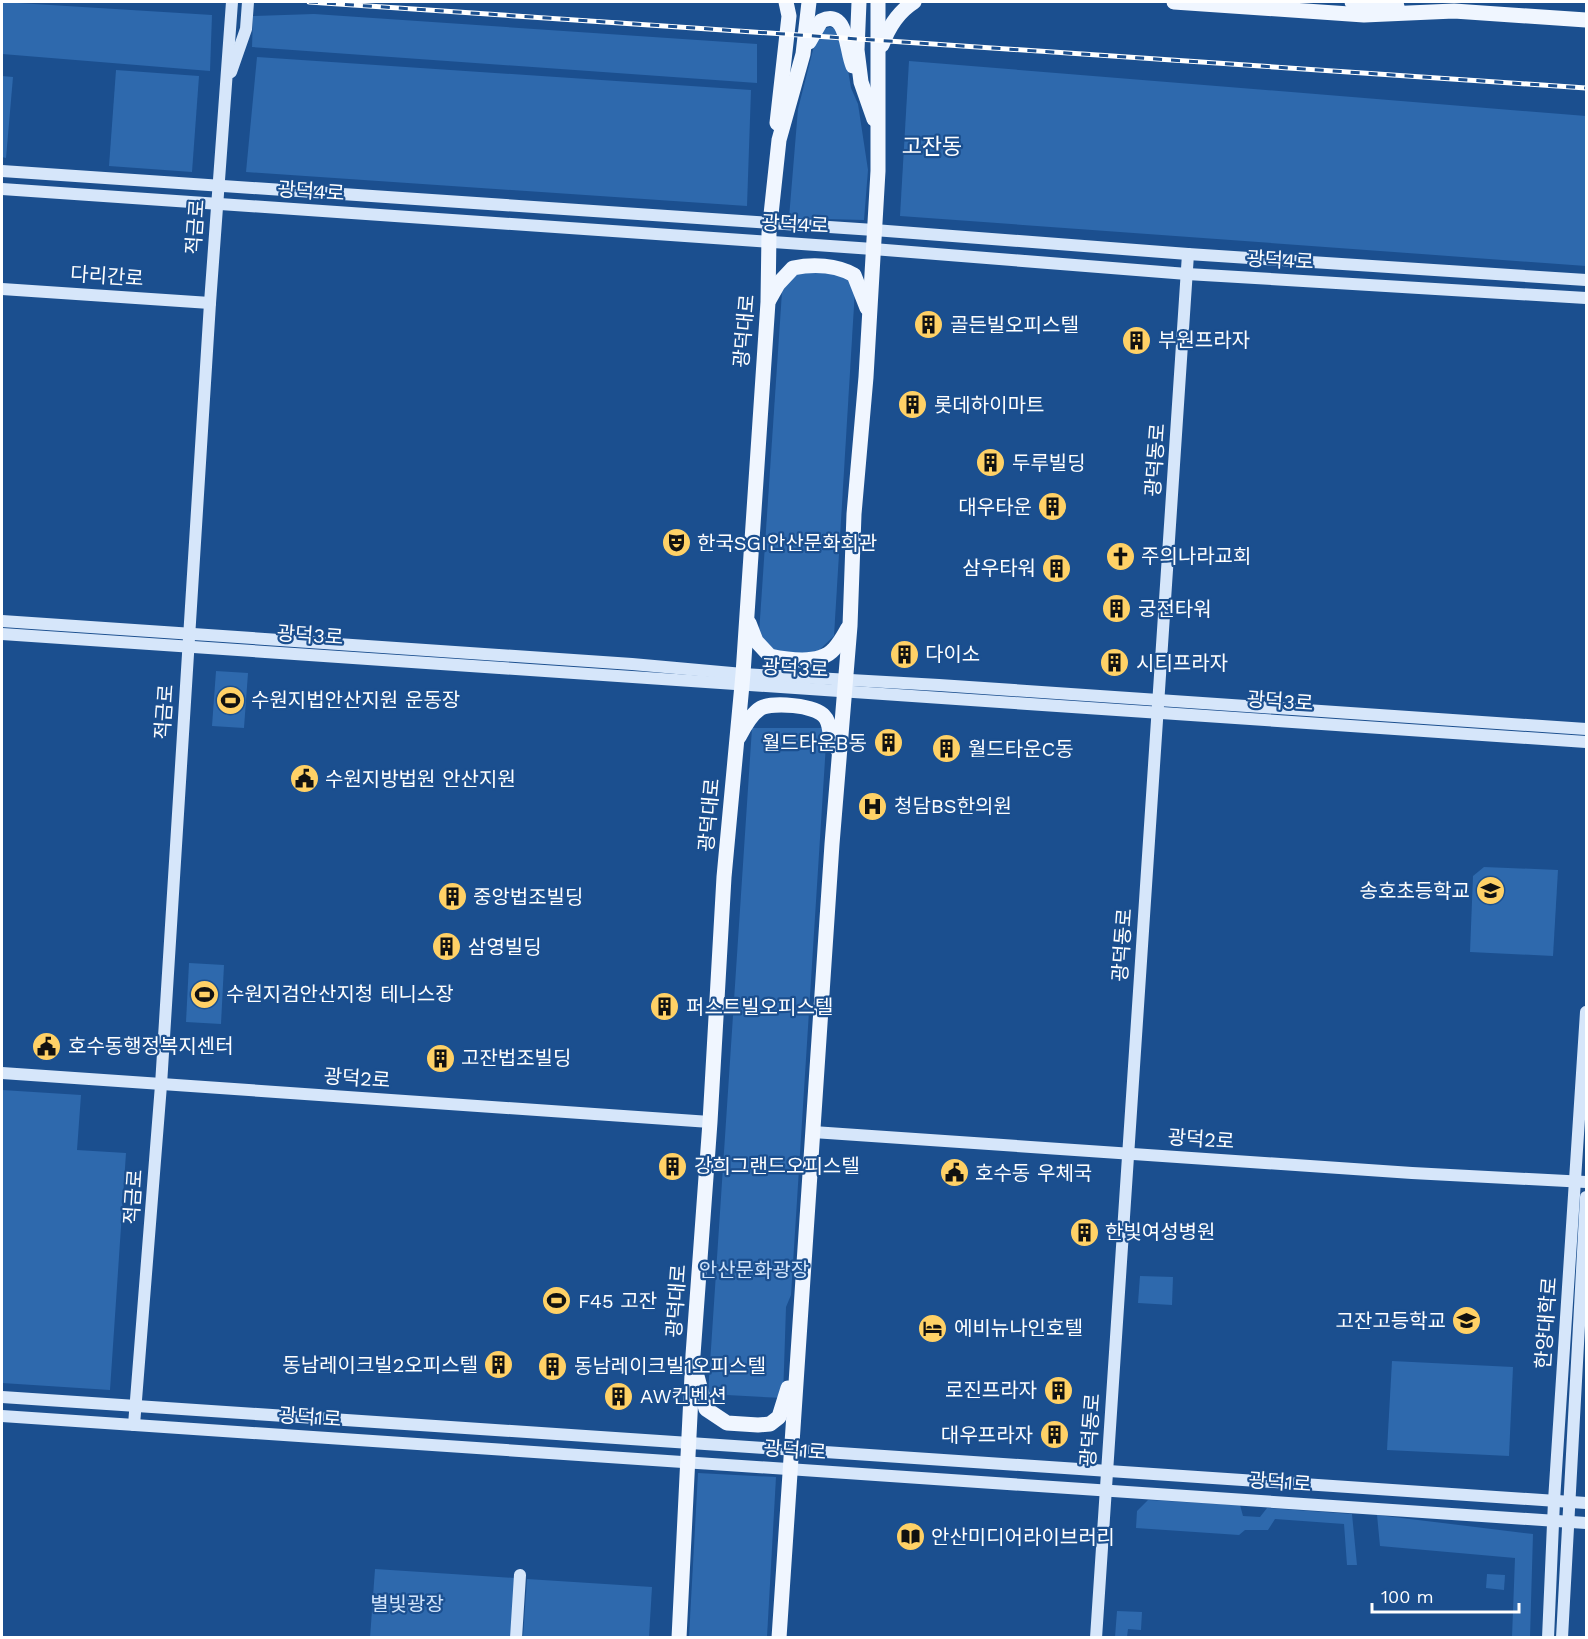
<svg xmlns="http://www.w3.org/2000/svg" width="1588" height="1639" font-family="'Work Sans','Noto Sans KR',sans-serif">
<rect width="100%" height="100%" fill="#1b4f8f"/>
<g fill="#2e69ad">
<polygon points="2,2 212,15 210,71 2,54"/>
<polygon points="314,14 757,44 757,83 252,47 253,16"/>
<polygon points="830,27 836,29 843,40 851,88 858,104 868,170 864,220 789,218 798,109 816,38 823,29"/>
<polygon points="257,57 751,90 747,206 246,172"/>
<polygon points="909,61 1586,116 1586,266 900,216"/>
<polygon points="116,70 199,76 192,172 109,166"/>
<polygon points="2,76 13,77 6,158 2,157"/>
<polygon points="801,271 845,275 855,289 834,636 814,655 775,653 759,634 782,292 784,283"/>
<polygon points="216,671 248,673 244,728 212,726"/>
<polygon points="752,728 827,728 791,1295 786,1307 783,1398 708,1394"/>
<polygon points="1484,867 1558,870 1553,956 1470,952 1473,876"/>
<polygon points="189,963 224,965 221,1024 186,1022"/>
<polygon points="2,1090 81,1095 77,1150 126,1153 110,1390 2,1383"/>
<polygon points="1140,1276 1173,1277 1172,1305 1138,1303"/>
<polygon points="1392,1361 1513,1367 1509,1456 1387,1450"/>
<polygon points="698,1473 776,1477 767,1637 689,1637"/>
<polygon points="1148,1500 1240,1505 1243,1516 1260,1517 1267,1508 1352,1514 1357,1565 1347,1565 1344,1524 1275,1519 1268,1530 1245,1530 1239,1535 1136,1528 1137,1511"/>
<polygon points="1377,1515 1533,1534 1530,1637 1512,1637 1515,1558 1380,1546"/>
<polygon points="375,1569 515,1578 511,1637 370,1638"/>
<polygon points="1487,1574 1505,1575 1504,1590 1486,1588"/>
<polygon points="527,1579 652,1587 649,1637 523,1637"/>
<polygon points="1117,1611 1142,1612 1141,1630 1128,1629 1127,1637 1115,1637"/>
</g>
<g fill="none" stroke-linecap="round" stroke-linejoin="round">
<g stroke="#d6e6fa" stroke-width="12">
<polyline points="231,72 246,29 248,2"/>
<polyline points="2,171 874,230 1188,254 1586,280"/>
<polyline points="2,189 873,249 1187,274 1586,298"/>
<polyline points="2,289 210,303"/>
<polyline points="2,621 632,664 743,674 939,685 1586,729"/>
<polyline points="2,634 1586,742"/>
<polyline points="2,1073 710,1122"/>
<polyline points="813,1132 1412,1173 1586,1182"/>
<polyline points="2,1397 1586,1503"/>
<polyline points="2,1416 1586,1523"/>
<polyline points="134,1425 161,1085 210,303 232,2"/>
<polyline points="516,1638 520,1575"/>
<polyline points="1096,1638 1188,254"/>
<polyline points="1548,1638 1554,1501 1586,1012"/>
<polyline points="1562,1638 1586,1197"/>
</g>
<g stroke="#f0f6ff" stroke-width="15">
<polyline points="859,2 857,50 861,82 874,119"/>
<polyline points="1174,2 1364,15 1454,11 1586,20"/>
<polyline points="1352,2 1397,6"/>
<path d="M809,42l12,-21c27,-13 25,30 32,45"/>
<path d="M882,45c7,-19 16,-33 32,-43"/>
<polyline points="777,123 789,16 786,2"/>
<path d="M769,300l9,-16 15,-16c20,-4 43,-3 61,7l13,33"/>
<path d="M749,623l7,18 14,15c19,4 50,9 64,-7 6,-6 10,-14 14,-21"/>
<path d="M739,737c5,-10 12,-23 22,-29 12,-6 54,-3 63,8 6,6 5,14 7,22 1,4 4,8 7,12"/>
<polyline points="697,1376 706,1409 727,1423 758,1425 770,1424 779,1417 788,1388"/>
<polyline points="679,1638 693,1355 710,1122 724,877 743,674 768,302 769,233 779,140 803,54 809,2"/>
<polyline points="779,1638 832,844 850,626 854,514 866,377 878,171 878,2"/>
</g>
<defs>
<polyline id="rail" points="309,2 1586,88"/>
</defs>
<use href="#rail" stroke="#fff" stroke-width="5"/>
<use href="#rail" stroke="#1b4f8f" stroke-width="3" stroke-dasharray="9" stroke-linecap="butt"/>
</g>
<defs>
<symbol id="building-disc" viewBox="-11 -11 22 22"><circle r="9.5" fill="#ffd166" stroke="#1b4f8f"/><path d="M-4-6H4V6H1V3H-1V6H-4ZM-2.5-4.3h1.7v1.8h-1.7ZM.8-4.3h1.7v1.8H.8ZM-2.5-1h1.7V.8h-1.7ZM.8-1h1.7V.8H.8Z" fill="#111"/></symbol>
<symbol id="theatre-disc" viewBox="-11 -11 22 22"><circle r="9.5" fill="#ffd166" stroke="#1b4f8f"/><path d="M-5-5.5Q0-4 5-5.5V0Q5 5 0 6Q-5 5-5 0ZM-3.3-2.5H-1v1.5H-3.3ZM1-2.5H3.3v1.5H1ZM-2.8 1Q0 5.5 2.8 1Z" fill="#111"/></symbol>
<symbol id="church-disc" viewBox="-11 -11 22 22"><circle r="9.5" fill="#ffd166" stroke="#1b4f8f"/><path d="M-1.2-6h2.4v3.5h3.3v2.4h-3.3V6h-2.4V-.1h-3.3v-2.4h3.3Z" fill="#111"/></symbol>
<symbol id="stadium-disc" viewBox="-11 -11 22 22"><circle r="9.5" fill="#ffd166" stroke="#1b4f8f"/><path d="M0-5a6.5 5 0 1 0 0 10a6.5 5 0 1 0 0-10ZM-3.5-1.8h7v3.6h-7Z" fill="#111"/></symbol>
<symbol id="civic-disc" viewBox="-11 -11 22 22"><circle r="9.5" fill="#ffd166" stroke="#1b4f8f"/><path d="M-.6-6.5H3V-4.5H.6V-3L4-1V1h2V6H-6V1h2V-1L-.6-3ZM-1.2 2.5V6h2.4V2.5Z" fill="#111"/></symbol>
<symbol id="hospital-disc" viewBox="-11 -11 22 22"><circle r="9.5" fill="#ffd166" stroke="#1b4f8f"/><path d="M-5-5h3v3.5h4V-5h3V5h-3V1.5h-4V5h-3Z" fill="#111"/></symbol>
<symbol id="school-disc" viewBox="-11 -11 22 22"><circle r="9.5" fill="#ffd166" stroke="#1b4f8f"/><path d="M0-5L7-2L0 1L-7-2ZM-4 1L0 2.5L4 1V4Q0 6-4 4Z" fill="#111"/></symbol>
<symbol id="hotel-disc" viewBox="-11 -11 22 22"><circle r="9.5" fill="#ffd166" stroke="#1b4f8f"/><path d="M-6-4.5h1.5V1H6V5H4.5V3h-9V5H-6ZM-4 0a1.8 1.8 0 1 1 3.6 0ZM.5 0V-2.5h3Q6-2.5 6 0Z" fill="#111"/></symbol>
<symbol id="library-disc" viewBox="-11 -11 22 22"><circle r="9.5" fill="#ffd166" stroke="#1b4f8f"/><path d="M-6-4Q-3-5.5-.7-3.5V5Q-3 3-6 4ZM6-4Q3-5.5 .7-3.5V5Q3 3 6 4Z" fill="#111"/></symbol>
</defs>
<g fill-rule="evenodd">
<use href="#building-disc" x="912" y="308" width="33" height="33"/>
<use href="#building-disc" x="1120" y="324" width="33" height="33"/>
<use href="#building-disc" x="896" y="388" width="33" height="33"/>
<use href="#building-disc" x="974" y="446" width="33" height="33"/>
<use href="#building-disc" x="1036" y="490" width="33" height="33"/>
<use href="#theatre-disc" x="660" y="526" width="33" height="33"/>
<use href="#church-disc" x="1104" y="540" width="33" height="33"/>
<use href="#building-disc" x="1040" y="552" width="33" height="33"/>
<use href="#building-disc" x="1100" y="592" width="33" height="33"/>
<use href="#building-disc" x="888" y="638" width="33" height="33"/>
<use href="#building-disc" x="1098" y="646" width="33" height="33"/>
<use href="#stadium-disc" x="214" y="684" width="33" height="33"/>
<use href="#building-disc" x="872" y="726" width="33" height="33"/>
<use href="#building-disc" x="930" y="732" width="33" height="33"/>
<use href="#civic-disc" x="288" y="762" width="33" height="33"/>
<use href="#hospital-disc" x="856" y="790" width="33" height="33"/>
<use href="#school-disc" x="1474" y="874" width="33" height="33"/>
<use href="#building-disc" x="436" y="880" width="33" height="33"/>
<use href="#building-disc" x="430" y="930" width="33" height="33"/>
<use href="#stadium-disc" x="188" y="978" width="33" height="33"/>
<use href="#building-disc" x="648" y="990" width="33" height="33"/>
<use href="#civic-disc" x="30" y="1030" width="33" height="33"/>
<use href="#building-disc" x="424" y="1042" width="33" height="33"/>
<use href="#building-disc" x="656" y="1150" width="33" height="33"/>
<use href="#civic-disc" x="938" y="1156" width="33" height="33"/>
<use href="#building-disc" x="1068" y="1216" width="33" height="33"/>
<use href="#stadium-disc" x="540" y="1284" width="33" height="33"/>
<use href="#school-disc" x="1450" y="1304" width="33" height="33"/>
<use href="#hotel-disc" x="916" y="1312" width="33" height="33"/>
<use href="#building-disc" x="482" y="1348" width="33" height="33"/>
<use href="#building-disc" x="536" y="1350" width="33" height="33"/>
<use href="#building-disc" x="1042" y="1374" width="33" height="33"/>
<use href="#building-disc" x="602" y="1380" width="33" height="33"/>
<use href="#building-disc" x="1038" y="1418" width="33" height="33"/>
<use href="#library-disc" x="894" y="1520" width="33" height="33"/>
</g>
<g text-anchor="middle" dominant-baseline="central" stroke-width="4.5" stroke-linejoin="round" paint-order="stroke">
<g font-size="20" fill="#fff" stroke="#1b4f8f">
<text transform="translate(311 191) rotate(4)">광덕4로</text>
<text transform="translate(795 224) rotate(3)">광덕4로</text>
<text transform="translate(195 227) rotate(-86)">적금로</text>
<text transform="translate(1280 260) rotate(3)">광덕4로</text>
<text transform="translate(107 276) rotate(4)">다리간로</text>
<text transform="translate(744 331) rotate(-85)">광덕대로</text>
<text transform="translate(1155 460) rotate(-86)">광덕동로</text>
<text transform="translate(310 635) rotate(4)">광덕3로</text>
<text transform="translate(795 668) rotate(3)">광덕3로</text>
<text transform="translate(1280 701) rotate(4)">광덕3로</text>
<text transform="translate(164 712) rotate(-86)">적금로</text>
<text transform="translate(709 815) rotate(-85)">광덕대로</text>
<text transform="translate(1122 945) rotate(-86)">광덕동로</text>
<text transform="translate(357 1078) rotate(4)">광덕2로</text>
<text transform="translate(1201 1139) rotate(4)">광덕2로</text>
<text transform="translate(133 1197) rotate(-86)">적금로</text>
<text transform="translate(676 1301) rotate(-86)">광덕대로</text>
<text transform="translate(1546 1323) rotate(-86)">한양대학로</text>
<text transform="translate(310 1417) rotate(4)">광덕1로</text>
<text transform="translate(1090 1430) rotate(-86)">광덕동로</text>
<text transform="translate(795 1450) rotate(4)">광덕1로</text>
<text transform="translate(1280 1482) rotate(4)">광덕1로</text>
</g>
<g font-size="20" fill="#fff" stroke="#1b4f8f" text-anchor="start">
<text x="950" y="325">골든빌오피스텔</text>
<text x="1158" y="340">부원프라자</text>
<text x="934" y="405">롯데하이마트</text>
<text x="1012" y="463">두루빌딩</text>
<text x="1032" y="507" text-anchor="end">대우타운</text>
<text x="697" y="543">한국SGI안산문화회관</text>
<text x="1141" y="556">주의나라교회</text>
<text x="1036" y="568" text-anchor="end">삼우타워</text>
<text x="1138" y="609">궁전타워</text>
<text x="925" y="654">다이소</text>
<text x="1136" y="663">시티프라자</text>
<text x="251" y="700">수원지법안산지원 운동장</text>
<text x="867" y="743" text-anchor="end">월드타운B동</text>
<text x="968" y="749">월드타운C동</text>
<text x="325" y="779">수원지방법원 안산지원</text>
<text x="894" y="806">청담BS한의원</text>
<text x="1470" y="891" text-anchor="end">송호초등학교</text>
<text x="473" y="897">중앙법조빌딩</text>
<text x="468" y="947">삼영빌딩</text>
<text x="226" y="994">수원지검안산지청 테니스장</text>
<text x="686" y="1007">퍼스트빌오피스텔</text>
<text x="68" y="1046">호수동행정복지센터</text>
<text x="461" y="1058">고잔법조빌딩</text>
<text x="694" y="1166">강희그랜드오피스텔</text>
<text x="975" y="1173">호수동 우체국</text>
<text x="1105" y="1232">한빛여성병원</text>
<text x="578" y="1301">F45 고잔</text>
<text x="1446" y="1321" text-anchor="end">고잔고등학교</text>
<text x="954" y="1328">에비뉴나인호텔</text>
<text x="478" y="1365" text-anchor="end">동남레이크빌2오피스텔</text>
<text x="574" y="1366">동남레이크빌1오피스텔</text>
<text x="1037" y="1390" text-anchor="end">로진프라자</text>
<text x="640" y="1396">AW컨벤션</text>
<text x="1033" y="1435" text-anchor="end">대우프라자</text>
<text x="931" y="1537">안산미디어라이브러리</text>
</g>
<g font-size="20" fill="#cfe3fa" stroke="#1b4f8f">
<text x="754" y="1270">안산문화광장</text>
<text x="407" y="1604">별빛광장</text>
</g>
<g font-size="22" fill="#fff" stroke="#1b4f8f">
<text x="932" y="146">고잔동</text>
</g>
</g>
<rect width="1588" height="1639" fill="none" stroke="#ffffff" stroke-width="6"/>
<path d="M1372 1603v9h147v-9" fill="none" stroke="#ffffff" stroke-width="3"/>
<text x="1381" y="1603" font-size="18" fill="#ffffff" stroke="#1b4f8f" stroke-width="4.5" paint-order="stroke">100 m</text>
</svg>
